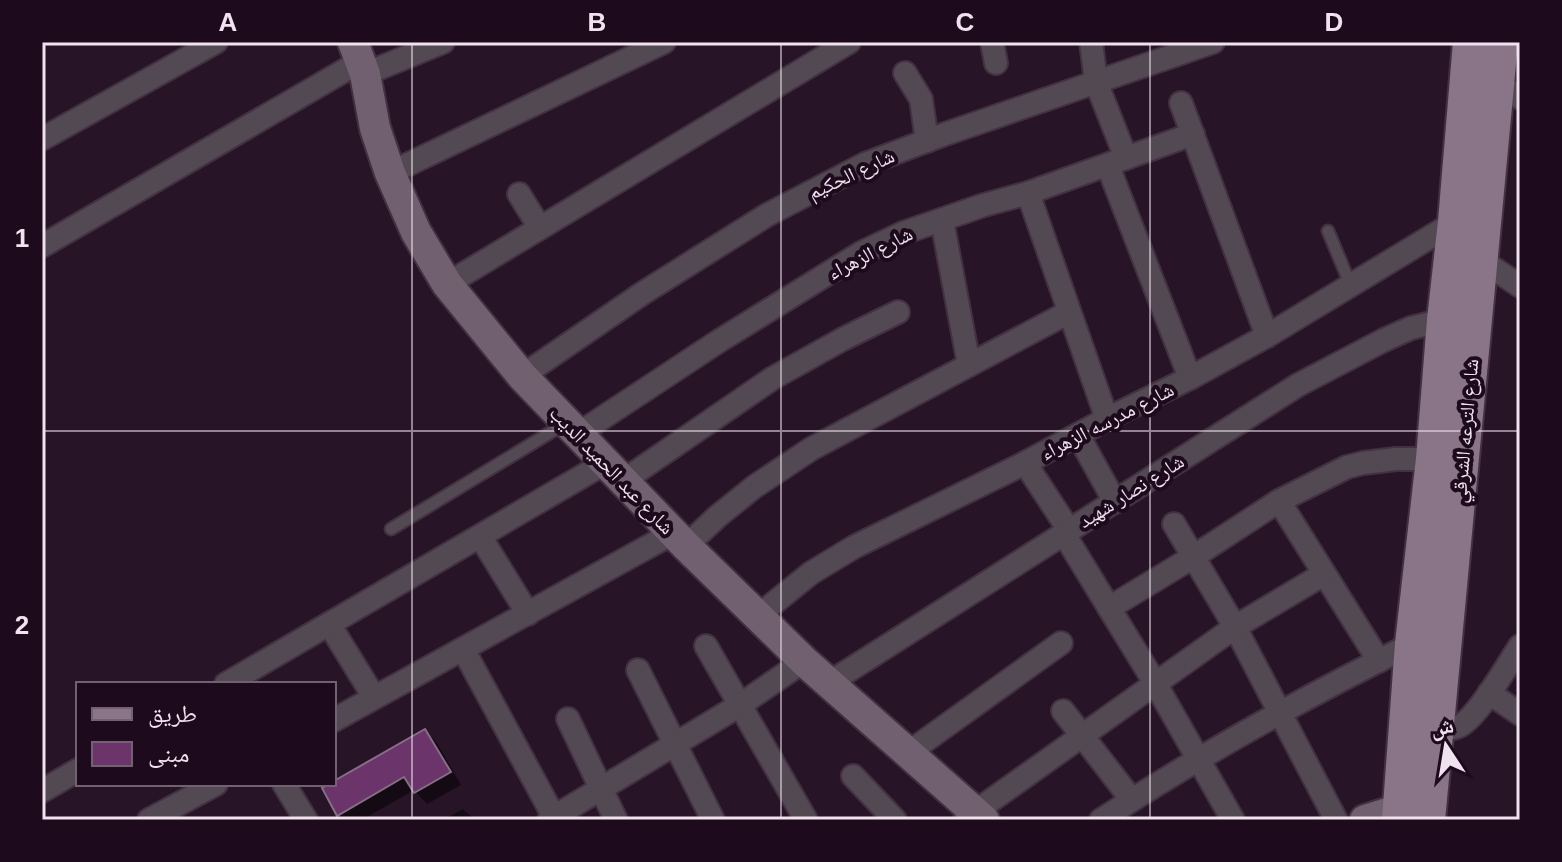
<svg xmlns="http://www.w3.org/2000/svg" width="1562" height="862" font-family="Arial,'Noto Naskh Arabic',sans-serif">
<rect width="100%" height="100%" fill="#271427"/>
<g fill="#0007">
<polygon points="425,731 437,743 461,785 427,804 414,790 362,820 344,820 339,814 333,784"/>
<polygon points="463,809 475,820 443,820"/>
</g>
<polygon fill="#6b346b" stroke="#866e85" stroke-width="2" points="425,729 451,772 414,793 404,777 337,816 322,788 329,784 334,784 334,781"/>
<g fill="none" stroke-linecap="round" stroke-linejoin="round">
<defs>
<g id="lane">
<polyline points="1328,231 1351,286"/>
<polyline points="391,529 566,423"/>
</g>
<g id="street">
<polyline points="992,42 996,63"/>
<polyline points="1091,42 1096,82 1126,158"/>
<polyline points="905,73 921,99 927,141"/>
<polyline points="365,74 443,42"/>
<polyline points="1497,83 1520,98"/>
<polyline points="1181,103 1267,336"/>
<polyline points="42,139 216,42"/>
<polyline points="1108,166 1190,378"/>
<polyline points="390,173 664,42"/>
<polyline points="1028,193 1107,419"/>
<polyline points="519,194 540,228"/>
<polyline points="942,220 969,365"/>
<polyline points="42,246 361,61"/>
<polyline points="1481,260 1520,286"/>
<polyline points="447,284 849,42"/>
<polyline points="522,376 643,293 767,215 865,164 945,134 1213,42"/>
<polyline points="578,434 719,341 861,253 903,233 984,205 1028,193 1193,134"/>
<polyline points="1078,435 1115,502"/>
<polyline points="1025,463 1069,530"/>
<polyline points="623,481 773,378 843,339 898,312"/>
<polyline points="1279,501 1379,661"/>
<polyline points="1174,524 1235,627 1336,820"/>
<polyline points="1064,534 1155,683 1233,820"/>
<polyline points="480,536 528,614"/>
<polyline points="686,546 718,516 754,487 811,449 1069,312"/>
<polyline points="1109,608 1193,557 1279,501 1347,467 1363,463 1396,459 1433,459"/>
<polyline points="758,616 811,573 854,547 1025,463 1107,419 1190,378 1267,336 1455,222"/>
<polyline points="329,624 374,697"/>
<polyline points="706,646 806,820"/>
<polyline points="463,649 554,817"/>
<polyline points="638,670 713,820"/>
<polyline points="829,683 1298,385 1384,340 1411,328 1444,320"/>
<polyline points="226,684 605,463"/>
<polyline points="1489,693 1520,714"/>
<polyline points="1063,711 1132,800"/>
<polyline points="568,719 616,820"/>
<polyline points="334,720 673,533"/>
<path d="M1437,726c7,1 13,4 20,1 19,-6 51,-63 63,-81"/>
<polyline points="908,753 1061,643"/>
<polyline points="853,776 895,820"/>
<polyline points="284,784 306,820"/>
<polyline points="42,791 78,770"/>
<polyline points="965,819 1235,627 1324,574"/>
<polyline points="149,820 216,784"/>
<polyline points="549,820 740,705 804,661"/>
<path d="M1101,820c99,-65 204,-123 311,-176"/>
</g>
<g id="secondary">
<polyline points="353,42 365,74 375,128 390,173 416,232 447,284 522,376 686,546 804,661 984,820"/>
<polyline points="1365,820 1400,809"/>
</g>
<g id="primary">
<polyline points="1399,820 1412,644 1433,459 1444,320 1455,222 1470,42"/>
<polyline points="1428,820 1501,42"/>
</g>
</defs>
<use href="#lane" stroke="#433143" stroke-width="15"/>
<use href="#street" stroke="#433143" stroke-width="26"/>
<use href="#secondary" stroke="#433143" stroke-width="34"/>
<use href="#primary" stroke="#433143" stroke-width="38"/>
<use href="#lane" stroke="#524952" stroke-width="11"/>
<use href="#street" stroke="#524952" stroke-width="22"/>
<use href="#secondary" stroke="#716170" stroke-width="30"/>
<use href="#primary" stroke="#897488" stroke-width="34"/>
</g>
<path fill="none" stroke="#f0e2ef" stroke-width="2" stroke-opacity="0.55" d="M412,42v778M781,42v778M1150,42v778M42,431h1478"/>
<g text-anchor="middle" dominant-baseline="central" stroke-width="8" stroke-linejoin="round" paint-order="stroke">
<g font-size="20" fill="#f0e2ef" stroke="#1d0b1d">
<text transform="translate(851 174) rotate(-25)">شارع الحكيم</text>
<text transform="translate(870 253) rotate(-27)">شارع الزهراء</text>
<text transform="translate(1107 421) rotate(-27)">شارع مدرسه الزهراء</text>
<text transform="translate(1465 431) rotate(-85)">شارع الترعه الشرقي</text>
<text transform="translate(612 470) rotate(46)">شارع عبد الحميد الديب</text>
<text transform="translate(1131 491) rotate(-32)">شارع نصار شهيد</text>
</g>
</g>
<rect width="1562" height="862" fill="none" stroke="#1d0b1d" stroke-width="88"/>
<rect x="76" y="682" width="260" height="104" fill="#1d0b1d" stroke="#716171" stroke-width="2"/>
<rect x="92" y="708" width="40" height="12" fill="#897488" stroke="#716171" stroke-width="2"/>
<text x="148" y="722" font-size="24" fill="#f0e2ef">طريق</text>
<rect x="92" y="742" width="40" height="24" fill="#6b346b" stroke="#716171" stroke-width="2"/>
<text x="148" y="762" font-size="24" fill="#f0e2ef">مبنى</text>
<g transform="translate(1446 746) rotate(348)" stroke="#1d0b1d" stroke-width="6" paint-order="stroke">
<path d="M0-6L14 30L0 20L-14 30Z" fill="#f0e2ef"/>
<text y="-12" font-size="22" font-weight="bold" text-anchor="middle" fill="#f0e2ef">ش</text>
</g>
<rect x="44" y="44" width="1474" height="774" fill="none" stroke="#f0e2ef" stroke-width="3"/>
<g font-size="26" text-anchor="middle" font-weight="bold" fill="#f0e2ef">
<text x="228" y="31">A</text>
<text x="597" y="31">B</text>
<text x="965" y="31">C</text>
<text x="1334" y="31">D</text>
<text x="22" y="247">1</text>
<text x="22" y="634">2</text>
</g>
</svg>
